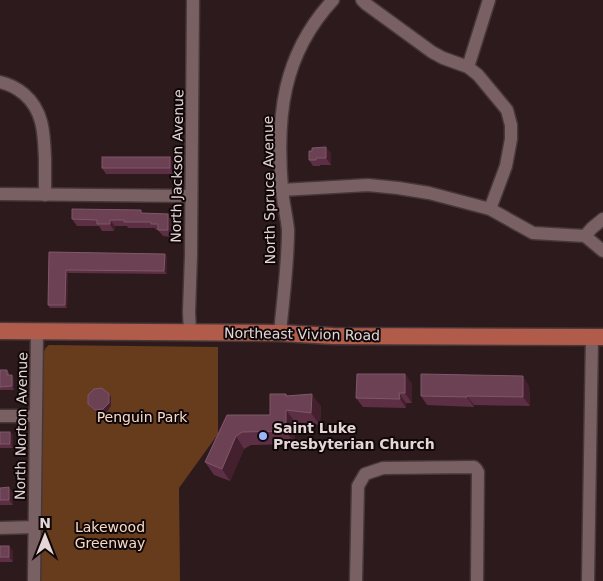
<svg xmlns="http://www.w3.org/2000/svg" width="603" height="581" font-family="'DejaVu Sans',sans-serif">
<rect width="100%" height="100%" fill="#2d1a1c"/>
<path fill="#663c1c" d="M49,345l169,2v87l-39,54 1,93h-139l1,-219c1,-7 1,-13 7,-17z"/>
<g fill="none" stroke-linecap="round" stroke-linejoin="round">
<defs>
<g id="minor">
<polyline points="362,0 366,4 432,52 443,58 468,67 478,75 507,110 511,125 511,139 506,166 490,209"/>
<polyline points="468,67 489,0"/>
<path d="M0,82c9,2 17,6 24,12 20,17 20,41 21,65 0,12 0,24 0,36"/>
<polyline points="282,190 368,185 398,188 429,193 490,209 533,233 585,236 603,251"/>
<polyline points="0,194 191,196"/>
<polyline points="585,236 592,228 603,219"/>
<polyline points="190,333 189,312 191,255 193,0"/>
<path d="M280,333c3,-34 8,-68 8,-103 -1,-13 -5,-27 -6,-41 -6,-72 0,-134 51,-189"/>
<polyline points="0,416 36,416"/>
<polyline points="476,469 478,472 477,581"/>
<polyline points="0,528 35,527"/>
<polyline points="34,581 37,332"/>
<polyline points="356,581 358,486 365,474 383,468 474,467 476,469"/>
<polyline points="588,581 592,337"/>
</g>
<polyline id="major" points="0,331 280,333 333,336 603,337"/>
</defs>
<use href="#minor" stroke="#473738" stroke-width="15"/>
<use href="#major" stroke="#473738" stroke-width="19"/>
<use href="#minor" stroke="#796163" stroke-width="12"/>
<use href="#major" stroke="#b15c4a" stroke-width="16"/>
</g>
<g fill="#5d2f44">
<polygon points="331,153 331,165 320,165 320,166 313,166 309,160"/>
<polygon points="170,157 174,164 174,174 106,174 102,168"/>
<polygon points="143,213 168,214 173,220 172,237 163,236 158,230 156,230 155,228 128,228 127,226 115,226 114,231 102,231 99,226 77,226 72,219"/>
<polygon points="49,252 165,254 167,257 167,274 68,273 67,308 50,308 48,305"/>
<polygon points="0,370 7,370 9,373 9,375 14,378 14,390 0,390"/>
<polygon points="405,374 412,384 412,403 406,403 406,408 363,407 356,398"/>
<polygon points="529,386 530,406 474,405 474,407 427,405 421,396"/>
<polygon points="286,394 288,396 321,406 320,425 295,422 295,444 251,445 244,449 230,481 214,475 205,462 227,415 270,415"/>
<polygon points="111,397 111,406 106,413 97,413 90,407 88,404"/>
<polygon points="0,432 10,432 13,436 13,448 0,448"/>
<polygon points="0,488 13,493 13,505 0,505"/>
<polygon points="0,546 13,551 13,562 0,562"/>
</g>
<g fill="#441f2d">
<polygon points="326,147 331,153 331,165 326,158"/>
<polygon points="170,157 174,164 174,174 170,168"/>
<polygon points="168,214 173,220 172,237 168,230"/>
<polygon points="110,220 115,226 114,231 110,224"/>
<polygon points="165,254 167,257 167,274 164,271"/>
<polygon points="66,270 68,273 67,308 65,305"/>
<polygon points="405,374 412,384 412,403 405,393"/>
<polygon points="12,375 14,378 14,390 12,386"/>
<polygon points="523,376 529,386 530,406 523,397"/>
<polygon points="399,393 406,403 406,408 400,399"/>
<polygon points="109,394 111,397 111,406 106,413 103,409"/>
<polygon points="312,394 321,406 320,425 311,413"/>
<polygon points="467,396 474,405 474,407 467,397"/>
<polygon points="286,410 295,422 295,444 286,431"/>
<polygon points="10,432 13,436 13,448 10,444"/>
<polygon points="236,436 244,449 230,481 222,469"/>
<polygon points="9,487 13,493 13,505 9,500"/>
<polygon points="9,546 13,551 13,562 9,557"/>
</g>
<g fill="#6c4154" stroke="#7e5868">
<polygon points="326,147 326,158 316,158 316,160 309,160 309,151 312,151 312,148"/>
<rect x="102" y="157" width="68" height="11"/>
<polygon points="72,209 141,210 141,213 168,214 168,230 158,230 158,224 151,224 151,222 124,222 124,220 110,220 110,224 97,224 97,220 72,219"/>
<polygon points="49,252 165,254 164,271 66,270 65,305 48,305"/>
<polygon points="0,370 7,370 7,375 12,375 12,386 0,387"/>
<polygon points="357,374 405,374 405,393 399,393 400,399 356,398"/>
<polygon points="421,374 523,376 523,397 467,396 467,397 421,396"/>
<polygon points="102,388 109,394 109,403 103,409 95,410 88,404 88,395 94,389"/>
<polygon points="270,394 286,394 286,396 312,394 311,413 286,410 286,431 242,432 236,436 222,469 205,462 227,415 270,415"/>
<rect x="0" y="432" width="10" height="12"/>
<polygon points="9,487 9,500 0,500 0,488"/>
<rect x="0" y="546" width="9" height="11"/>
</g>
<circle fill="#9bb5fd" stroke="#100708" stroke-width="2" cx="263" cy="436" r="5"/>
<g text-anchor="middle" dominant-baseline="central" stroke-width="4" stroke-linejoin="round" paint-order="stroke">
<g font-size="14" fill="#e4d6d7" stroke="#100708">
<text transform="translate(177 166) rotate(-89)">North Jackson Avenue</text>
<text transform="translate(269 190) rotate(-91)">North Spruce Avenue</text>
<text transform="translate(302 334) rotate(1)">Northeast Vivion Road</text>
<text transform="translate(21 426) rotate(-89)">North Norton Avenue</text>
</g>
<g font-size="14" fill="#f8d9c5" stroke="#100708">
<text x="142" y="417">Penguin Park</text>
<text x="110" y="527">Lakewood<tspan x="110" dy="16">Greenway</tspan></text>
</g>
<g font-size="14" font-weight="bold" fill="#e4d6d7" stroke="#100708" text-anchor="start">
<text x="273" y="428">Saint Luke<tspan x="273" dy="16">Presbyterian Church</tspan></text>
</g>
</g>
<g transform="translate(45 536)" stroke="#100708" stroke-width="4" paint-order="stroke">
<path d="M0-4L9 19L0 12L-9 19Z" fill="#e4d6d7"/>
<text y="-8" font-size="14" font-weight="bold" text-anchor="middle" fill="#e4d6d7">N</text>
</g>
</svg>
